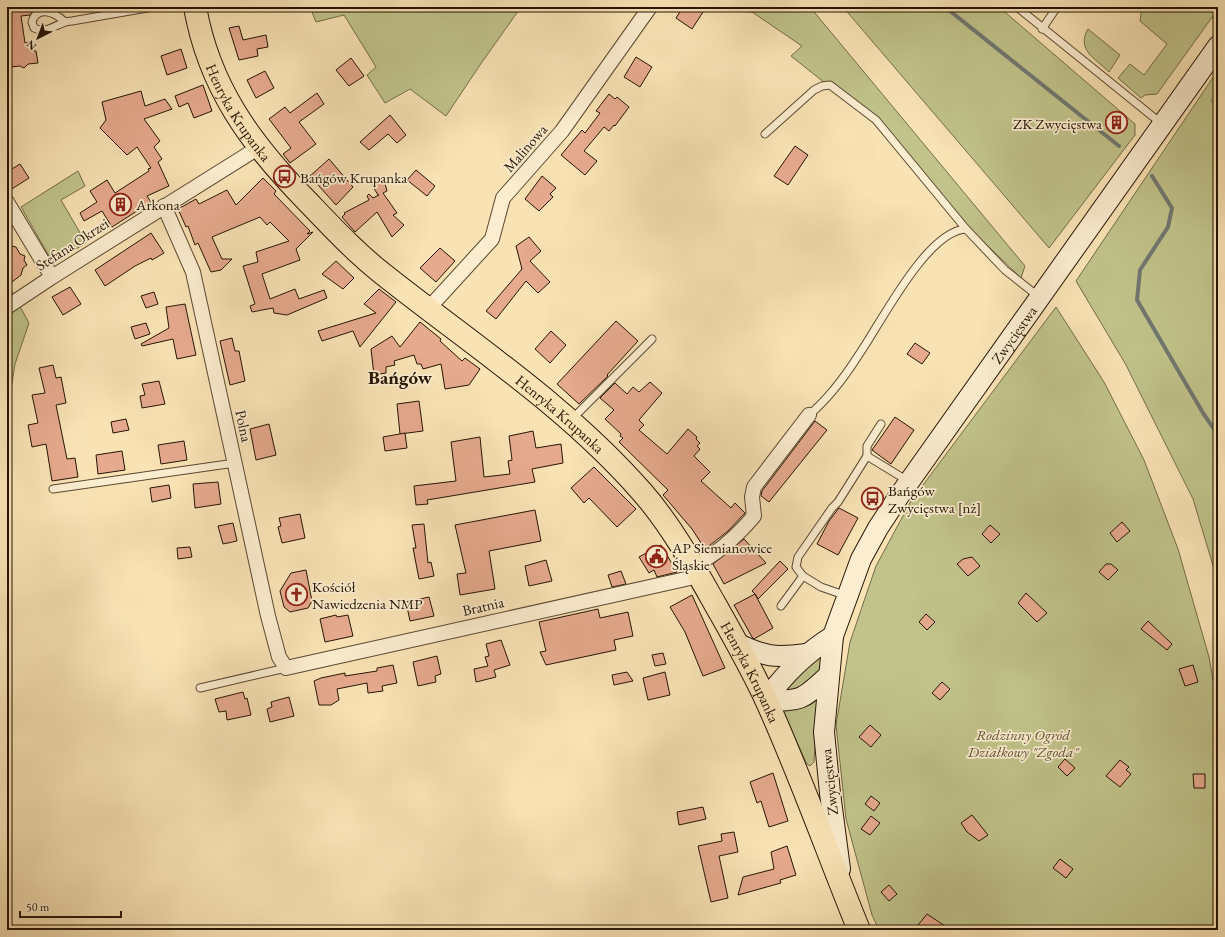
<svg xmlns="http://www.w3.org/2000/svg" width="1225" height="937" font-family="'EB Garamond',serif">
<rect width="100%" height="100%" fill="#f9e3b5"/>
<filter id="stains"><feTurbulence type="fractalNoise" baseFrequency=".005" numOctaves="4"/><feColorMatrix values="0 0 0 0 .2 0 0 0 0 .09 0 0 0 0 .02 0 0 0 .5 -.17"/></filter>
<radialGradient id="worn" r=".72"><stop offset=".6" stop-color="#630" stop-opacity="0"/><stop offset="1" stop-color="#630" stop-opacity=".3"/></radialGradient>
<g fill="#c1c38b" stroke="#736c47">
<polygon points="310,7 521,7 480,65 446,116 410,89 385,103 367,75 376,67 344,15 316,22"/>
<polygon points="711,7 810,7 1025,266 1021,278 928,188 869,118 791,56 802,46 752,12 714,10"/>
<polygon points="843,7 999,7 1135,124 1135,135 1049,248"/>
<polygon points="1142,7 1218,7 1218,9 1157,94 1145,95 1141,98 1118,78 1130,64 1144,75 1167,44 1140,21"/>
<path d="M1088,29l32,26 -11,17c-14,-14 -33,-22 -21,-43z"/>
<polygon points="1218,70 1218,91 1211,101 1218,106 1218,582 1193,499 1126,365 1076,281"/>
<polygon points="78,171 85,186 61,200 86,243 53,263 21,207"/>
<polygon points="10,288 29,323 15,364 7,415 7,291"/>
<polygon points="1056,307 1104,382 1144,460 1178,549 1209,657 1218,708 1218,930 879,930 872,915 846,819 836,725 850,642 876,566 911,501"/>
<polygon points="820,656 823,656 818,679 785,694 781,688"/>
<polygon points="818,697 814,762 810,766 807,764 780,706"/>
</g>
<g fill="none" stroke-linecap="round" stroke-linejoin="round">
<g stroke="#717870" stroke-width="4">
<polyline points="945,7 1119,146"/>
<polyline points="1152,176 1172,208 1168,227 1140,270 1137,300 1203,413 1218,435"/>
</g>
</g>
<g fill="#e6aa8e" stroke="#251403">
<polygon points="7,7 41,7 34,10 30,15 21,16 25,43 30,42 32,51 36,51 38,63 28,64 24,68 20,66 10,67 7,49"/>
<polygon points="683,7 697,7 703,12 692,29 676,18"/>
<polygon points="239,26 243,40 266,35 268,47 257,49 258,56 239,60 229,28"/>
<polygon points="181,49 187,68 167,75 161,56"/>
<polygon points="636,57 652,67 640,87 624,77"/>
<polygon points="351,58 364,76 349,86 336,70"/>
<polygon points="265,71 274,88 256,98 247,80"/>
<polygon points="203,85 212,111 194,118 188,103 179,107 175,96"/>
<polygon points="141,91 145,106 165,99 172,109 144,119 160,141 154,147 162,159 158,162 169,186 147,196 151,202 112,227 102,211 84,221 80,213 97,202 90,191 107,180 115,193 149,171 148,169 151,168 137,147 127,155 100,128 106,120 102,102"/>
<polygon points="317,93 324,104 299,122 316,144 290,163 283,154 291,148 269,119 285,107 290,113"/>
<polygon points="609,94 615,99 617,97 629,107 615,126 614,125 609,131 604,127 584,151 597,161 585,175 561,155 582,130 585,133 600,113 596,111"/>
<polygon points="390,115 406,135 397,143 388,134 369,150 360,142"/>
<polygon points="795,146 808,155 788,185 774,176"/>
<polygon points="329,159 353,187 336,205 310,176"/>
<polygon points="20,164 29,178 7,192 7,172"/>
<polygon points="416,170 435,186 427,196 407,180"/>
<polygon points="542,176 556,188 550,194 553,197 539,211 525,199"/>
<polygon points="263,178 276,191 274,194 310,231 307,234 313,232 296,249 300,260 262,274 270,299 295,289 299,299 324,290 327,298 287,315 274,313 273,308 252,312 250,306 255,304 243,266 258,262 256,252 289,241 270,222 267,225 260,217 212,237 222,259 232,259 221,270 211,272 198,243 195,245 188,226 186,227 178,209 196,199 199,204 227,190 236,205"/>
<polygon points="384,180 387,191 383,193 397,213 393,215 404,225 392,237 377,212 355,232 342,217 345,214 344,213 369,200 367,196 369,194 373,198 379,195 378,195 372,185"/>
<polygon points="151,233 164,253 152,260 151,258 135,266 105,286 95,270"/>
<polygon points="529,237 541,251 530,261 550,282 538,293 526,281 496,319 486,311 522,269 516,246"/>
<polygon points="7,245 16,247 20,254 25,256 24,260 27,265 23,268 21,275 12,282 7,274"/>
<polygon points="440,248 455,261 436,282 420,268"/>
<polygon points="336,261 354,278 343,289 322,274"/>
<polygon points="70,287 81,304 63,315 52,297"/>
<polygon points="379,289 396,302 360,347 353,331 322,341 318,331 376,313 364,304"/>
<polygon points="154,292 158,304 146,308 141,296"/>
<polygon points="185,304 196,355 177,359 173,339 142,346 141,344 169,328 166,307"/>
<polygon points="616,321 638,341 607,375 608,376 579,404 557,384"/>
<polygon points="420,322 441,339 440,341 462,361 465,358 480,369 469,385 445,389 441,364 423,369 421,364 417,364 414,355 394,361 395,365 386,367 386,373 374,375 371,349 392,336 400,347"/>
<polygon points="146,323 150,334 135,339 131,327"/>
<polygon points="551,331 566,345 550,363 535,349"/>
<polygon points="232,338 235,351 239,351 245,381 230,385 220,341"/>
<polygon points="915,343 930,353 922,364 907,354"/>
<polygon points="53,365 56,378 61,377 66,403 56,405 67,459 75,458 78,477 52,481 46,444 32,447 28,425 38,423 32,395 45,393 39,368"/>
<polygon points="159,381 165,404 142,408 140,396 145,395 142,384"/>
<polygon points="650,382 662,393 639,420 644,425 639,430 667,454 688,429 697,437 696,439 700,443 697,446 700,449 694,456 710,472 701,481 731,508 735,503 745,513 728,531 705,549 692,529 663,495 668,490 619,442 623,438 620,436 621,434 605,419 614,410 600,398 615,383 627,394 633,387 639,392"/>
<polygon points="419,401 423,431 400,434 397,404"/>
<polygon points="895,417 914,430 891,464 872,450"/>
<polygon points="126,419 129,430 113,433 111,422"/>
<polygon points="815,421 827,430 769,502 761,496 762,491"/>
<polygon points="269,424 276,455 256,460 250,429"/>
<polygon points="533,431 536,448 561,444 563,463 532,469 535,482 427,500 428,504 416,505 414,486 456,481 451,442 480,437 484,477 510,474 508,461 512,460 509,436"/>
<polygon points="405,433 407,448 385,451 383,437"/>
<polygon points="184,441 187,460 161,464 158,445"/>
<polygon points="122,451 125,470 98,474 96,455"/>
<polygon points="594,467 636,509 617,527 589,498 584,503 571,488"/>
<polygon points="218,482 221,504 195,508 193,484"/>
<polygon points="169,485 171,498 152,502 150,488"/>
<polygon points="839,508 858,518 838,555 817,544 829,521"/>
<polygon points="535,510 541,541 489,551 495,589 460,595 457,574 466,573 455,525"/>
<polygon points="300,514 305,538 282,543 278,527 281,526 279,518"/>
<polygon points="1122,522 1130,531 1117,542 1110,533"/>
<polygon points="233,523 237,541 223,544 218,526"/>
<polygon points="424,524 428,563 431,562 434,576 419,579 413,548 416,548 412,525"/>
<polygon points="990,525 1000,534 991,543 982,534"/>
<polygon points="744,539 766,563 724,584 713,564"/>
<polygon points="661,545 677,572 657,577 654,570 649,573 639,557"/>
<polygon points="190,547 192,557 178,559 177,548"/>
<polygon points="972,557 980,566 968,576 957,564 963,559"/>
<polygon points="546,560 552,581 529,586 525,566"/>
<polygon points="780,561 788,569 758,599 755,594 773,628 754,639 752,637 734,605 755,594 752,591"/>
<polygon points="1106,564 1111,564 1118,570 1108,580 1099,572"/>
<polygon points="306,570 312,601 308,608 290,612 284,607 280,591 291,573"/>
<polygon points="621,571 626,584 612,587 608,575"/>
<polygon points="1026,593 1047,613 1037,622 1018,603"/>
<polygon points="692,595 725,668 703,676 685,632 670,607"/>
<polygon points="429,597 434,616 410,621 406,602"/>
<polygon points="598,609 600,618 628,612 633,636 614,640 616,650 546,665 540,652 546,651 539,622"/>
<polygon points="926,614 935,622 927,630 919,622"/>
<polygon points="336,615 337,617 348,615 353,636 325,642 320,619"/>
<polygon points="1148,621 1172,644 1167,650 1141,629"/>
<polygon points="501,640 510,665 494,670 496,677 476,682 474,669 488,666 485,657 489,656 486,644"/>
<polygon points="663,653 666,664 655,666 652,655"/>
<polygon points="437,656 441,674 435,676 436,682 418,686 413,662"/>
<polygon points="393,665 397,683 382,686 383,691 368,693 367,683 337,689 339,700 331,705 319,705 314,681 321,678 345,673 345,676 377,671 377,668"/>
<polygon points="1193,665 1198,682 1185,686 1179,669"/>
<polygon points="627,672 633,681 614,685 612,675"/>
<polygon points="665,672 670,695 648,700 643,678"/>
<polygon points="942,682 950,689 940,700 932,693"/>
<polygon points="243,692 245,699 247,698 251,715 227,720 226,711 219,712 215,699"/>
<polygon points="289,697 294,716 270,722 267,709 272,707 271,702"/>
<polygon points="870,725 881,735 871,747 859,737"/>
<polygon points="1065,759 1075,768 1067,776 1058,767"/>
<polygon points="1120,760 1129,767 1126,770 1131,774 1120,787 1106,776"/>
<polygon points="773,773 788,821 769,827 761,801 757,803 750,782"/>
<polygon points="1193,774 1205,774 1205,788 1194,788"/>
<polygon points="871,796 880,803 874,811 865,804"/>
<polygon points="703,807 706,819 679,825 677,812"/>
<polygon points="972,815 988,835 979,841 967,832 961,823"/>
<polygon points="871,816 880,823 870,835 861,829"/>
<polygon points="734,832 738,852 719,856 728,898 711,902 698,846 722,841 721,834"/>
<polygon points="787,846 796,875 780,880 781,883 738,895 743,877 774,869 771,852"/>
<polygon points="1060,859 1073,869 1066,878 1053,868"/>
<polygon points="889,885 897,894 889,901 881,892"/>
<polygon points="927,914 951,930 914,930"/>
</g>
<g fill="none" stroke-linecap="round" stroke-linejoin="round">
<defs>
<g id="service">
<polyline points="1017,7 1162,124"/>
<path d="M64,21c-10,-9 -27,-16 -32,1l2,6c15,7 24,-7 38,-7l81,-14"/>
<polyline points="1042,29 1057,7"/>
<polyline points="765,134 814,90 822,86 830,85 876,120 966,229"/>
<path d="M809,415c20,-17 35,-37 49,-59 22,-31 68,-125 108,-127l39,41 34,27"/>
<polyline points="571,420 652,339"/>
<polyline points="867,456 867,446 881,424"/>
<polyline points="53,489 235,463"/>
<polyline points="803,576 796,567 798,557 832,508 838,502 867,456 908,481"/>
<polyline points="781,606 803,576 821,587 847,596"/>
<polyline points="200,688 286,668"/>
</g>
<g id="minor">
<polyline points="7,202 52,277"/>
<polyline points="164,206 193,272 268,616 279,657 286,668 699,576"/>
<polyline points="7,307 52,277 258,148"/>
<polyline points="428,309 492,239 503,198 562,131 650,7"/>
<path d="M693,566c23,-11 44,-30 61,-50l-2,-19 2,-10 55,-72"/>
</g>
<g id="secondary">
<path d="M736,643c30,14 38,15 71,11"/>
<path d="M766,700c18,-26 40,-47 67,-64"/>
<path d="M766,700c36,2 37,-1 63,-25"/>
<path id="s1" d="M840,869l-10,-76 -6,-61 9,-96 28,-77 17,-31 21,-32 319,-450"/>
</g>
<g id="primary">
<path id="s2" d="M195,7c14,80 56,137 112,194 24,25 48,51 76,73 88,70 184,132 259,218 29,33 51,73 73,112 18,32 37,65 52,98 34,75 61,152 92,228"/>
</g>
</defs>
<use href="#service" stroke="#5a4830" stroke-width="9"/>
<use href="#minor" stroke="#5a4830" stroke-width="16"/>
<use href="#secondary" stroke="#251403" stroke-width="22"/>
<use href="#primary" stroke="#251403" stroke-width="24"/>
<use href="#service" stroke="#fbedcf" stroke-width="7"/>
<use href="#minor" stroke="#fbedcf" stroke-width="14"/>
<use href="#secondary" stroke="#fbedcf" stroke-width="20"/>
<use href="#primary" stroke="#f9e3b5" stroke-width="22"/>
</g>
<defs>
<symbol id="building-ring" viewBox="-11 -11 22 22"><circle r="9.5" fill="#fbedcf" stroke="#8f2418" stroke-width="1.5"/><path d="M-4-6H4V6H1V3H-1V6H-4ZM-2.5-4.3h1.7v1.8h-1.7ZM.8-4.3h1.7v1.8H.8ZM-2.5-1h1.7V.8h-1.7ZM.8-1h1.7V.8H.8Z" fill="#8f2418"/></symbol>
<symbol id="bus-ring" viewBox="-11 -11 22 22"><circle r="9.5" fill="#fbedcf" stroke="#8f2418" stroke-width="1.5"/><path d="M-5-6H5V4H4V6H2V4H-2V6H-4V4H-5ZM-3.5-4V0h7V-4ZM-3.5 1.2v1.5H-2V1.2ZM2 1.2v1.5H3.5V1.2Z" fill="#8f2418"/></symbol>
<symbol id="civic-ring" viewBox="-11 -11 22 22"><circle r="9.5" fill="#fbedcf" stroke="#8f2418" stroke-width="1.5"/><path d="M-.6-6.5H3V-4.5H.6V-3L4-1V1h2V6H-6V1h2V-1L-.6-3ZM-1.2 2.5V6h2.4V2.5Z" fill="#8f2418"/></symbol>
<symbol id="church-ring" viewBox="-11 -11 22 22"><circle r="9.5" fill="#fbedcf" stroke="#8f2418" stroke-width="1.5"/><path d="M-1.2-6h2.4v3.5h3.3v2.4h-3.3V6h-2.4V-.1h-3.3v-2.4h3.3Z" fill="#8f2418"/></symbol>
</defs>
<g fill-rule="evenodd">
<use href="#building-ring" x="1104" y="110" width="25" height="25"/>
<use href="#bus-ring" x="272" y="164" width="25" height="25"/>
<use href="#building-ring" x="108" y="192" width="25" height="25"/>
<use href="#bus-ring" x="860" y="486" width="25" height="25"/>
<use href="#civic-ring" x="644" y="544" width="25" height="25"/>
<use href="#church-ring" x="284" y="582" width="25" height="25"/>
</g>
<g text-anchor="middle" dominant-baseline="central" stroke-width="3.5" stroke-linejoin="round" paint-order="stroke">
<g font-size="15" fill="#251403" stroke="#fbedcf">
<text stroke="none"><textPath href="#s2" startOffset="115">Henryka Krupanka</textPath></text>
<text transform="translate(525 148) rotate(-49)">Malinowa</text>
<text transform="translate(72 244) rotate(-33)">Stefana Okrzei</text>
<text stroke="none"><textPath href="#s1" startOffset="588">Zwycięstwa</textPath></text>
<text stroke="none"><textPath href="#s2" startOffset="559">Henryka Krupanka</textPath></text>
<text transform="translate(244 426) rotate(78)">Polna</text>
<text transform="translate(483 606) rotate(-13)">Bratnia</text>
<text stroke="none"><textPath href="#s2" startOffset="883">Henryka Krupanka</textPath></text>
<text transform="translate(829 782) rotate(-96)">Zwycięstwa</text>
</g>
<g font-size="15" fill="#251403" stroke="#fbedcf" text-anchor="start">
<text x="1102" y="123" text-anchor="end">ZK Zwycięstwa</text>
<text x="300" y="177">Bańgów Krupanka</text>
<text x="136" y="204">Arkona</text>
<text x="888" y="490">Bańgów<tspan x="888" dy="17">Zwycięstwa [nż]</tspan></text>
<text x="672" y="547">AP Siemianowice<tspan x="672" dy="17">Śląskie</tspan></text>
<text x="312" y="586">Kościół<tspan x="312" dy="17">Nawiedzenia NMP</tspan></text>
</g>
<g font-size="15" font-style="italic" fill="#5c5133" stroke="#fbedcf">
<text x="1023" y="734">Rodzinny Ogród<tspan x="1023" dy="17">Działkowy "Zgoda"</tspan></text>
</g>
<g font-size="19" font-weight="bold" fill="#251403" stroke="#fbedcf">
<text x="400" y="377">Bańgów</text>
</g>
</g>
<rect width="1225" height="937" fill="none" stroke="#f9e3b5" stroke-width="24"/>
<rect x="8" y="8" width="1209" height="921" fill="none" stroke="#251403" stroke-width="2"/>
<rect x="12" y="12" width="1201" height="913" fill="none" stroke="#251403"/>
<g transform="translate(38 38) rotate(222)" stroke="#fbedcf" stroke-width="3" paint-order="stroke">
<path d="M0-3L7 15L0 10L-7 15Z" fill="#251403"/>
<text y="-6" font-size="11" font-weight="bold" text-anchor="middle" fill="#251403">N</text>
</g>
<path d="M20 911v6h101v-6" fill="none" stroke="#251403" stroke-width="2"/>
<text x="26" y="911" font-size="12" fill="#251403" stroke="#fbedcf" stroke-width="3" paint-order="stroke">50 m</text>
<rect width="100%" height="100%" filter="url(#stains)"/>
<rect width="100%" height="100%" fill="url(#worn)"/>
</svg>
